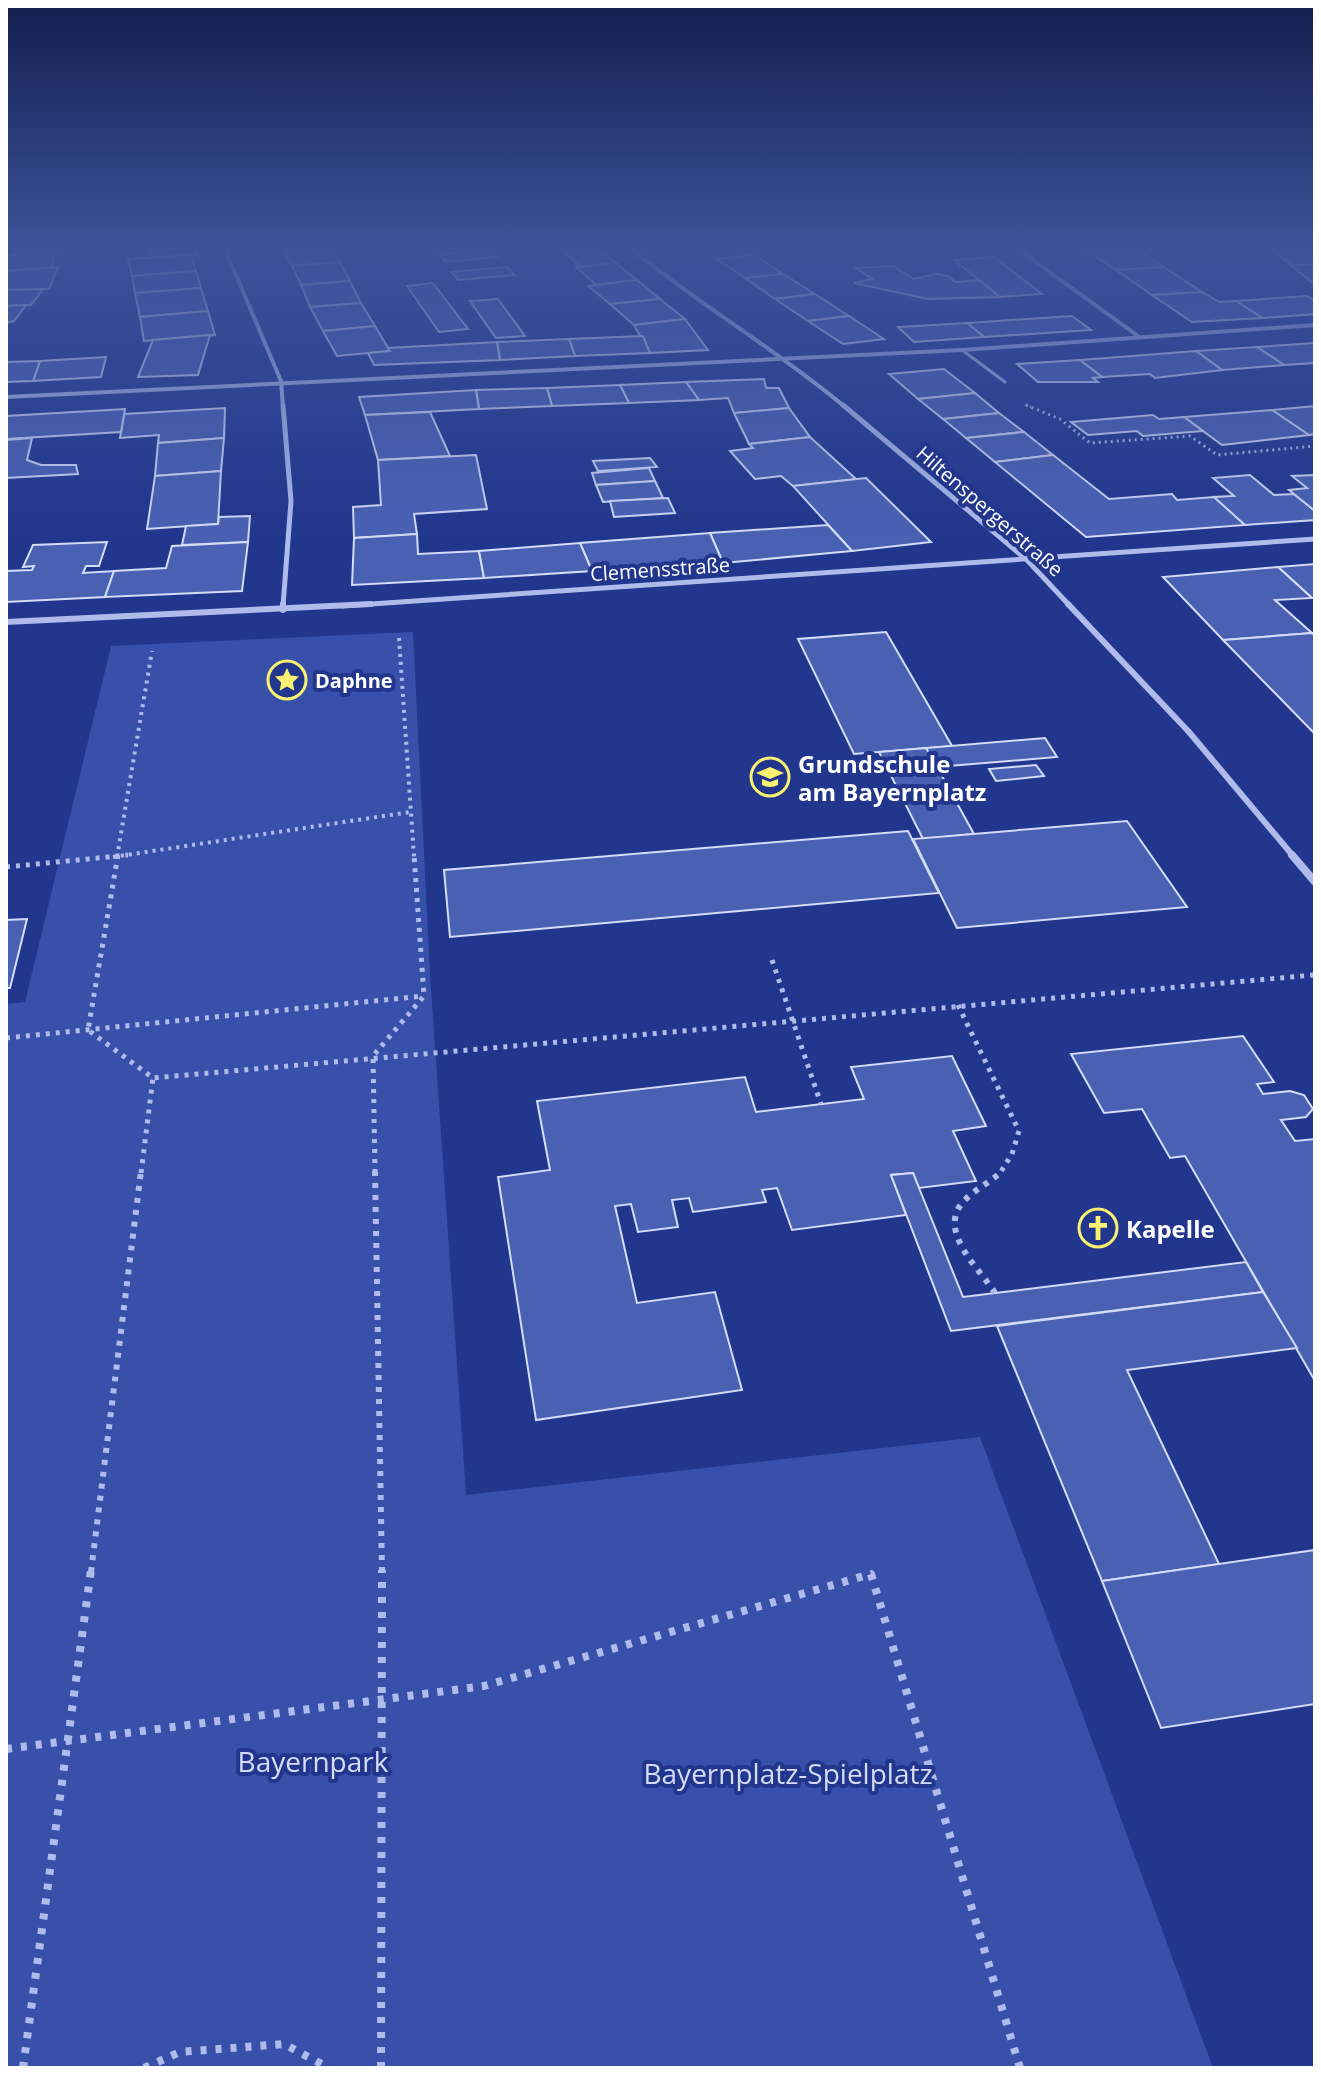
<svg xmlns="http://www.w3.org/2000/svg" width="1321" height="2074" font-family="'Open Sans',sans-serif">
<rect width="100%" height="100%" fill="#21368c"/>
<polygon fill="#3950ab" points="413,632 430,974 466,1495 980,1437 1213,2068 6,2068 6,1004 25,1002 111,646"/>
<g fill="#4a60b3" stroke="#d4dcf8" stroke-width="2">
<polygon points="16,249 61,249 61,254 53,255 52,268 6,271 8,256 15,255"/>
<polygon points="149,249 195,249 197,255 154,257"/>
<polygon points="283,249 332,249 340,262 292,266"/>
<polygon points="1084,249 1136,249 1164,267 1116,270"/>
<polygon points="1271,249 1315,249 1315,265 1291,265"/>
<polygon points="490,250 497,257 446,262 439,254"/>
<polygon points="599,250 616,263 581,267 565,253"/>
<polygon points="191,255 196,271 132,276 128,259"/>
<polygon points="754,255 783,274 745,278 717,259"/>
<polygon points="994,257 1042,294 1000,297 954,260"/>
<polygon points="340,262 350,281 301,285 292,266"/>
<polygon points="616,263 637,280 596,285 576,267"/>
<polygon points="1291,265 1315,265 1315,285"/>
<polygon points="893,266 914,279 936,274 948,276 955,282 979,280 1000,297 928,299 854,283 872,279 856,268"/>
<polygon points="58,267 49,289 6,290 6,271"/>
<polygon points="507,267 515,275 458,280 451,272"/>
<polygon points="1164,267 1202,292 1152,295 1116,270"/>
<polygon points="196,271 201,288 135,293 132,276"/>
<polygon points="783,274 815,294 775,299 745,278"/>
<polygon points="637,280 660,299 610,304 588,286"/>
<polygon points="350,281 361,303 310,307 301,285"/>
<polygon points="433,283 468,329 439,332 407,286"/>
<polygon points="201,288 208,311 140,317 135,293"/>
<polygon points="43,289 31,305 6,306 6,290"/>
<polygon points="1202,292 1219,302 1236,301 1263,318 1192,322 1152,295"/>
<polygon points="815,294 849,316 808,321 775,299"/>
<polygon points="1307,296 1315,301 1315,314 1263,318 1236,301"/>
<polygon points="498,299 525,336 496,338 470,301"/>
<polygon points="660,299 685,319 634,325 610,304"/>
<polygon points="361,303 375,326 323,331 310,307"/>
<polygon points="26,305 14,321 6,323 6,306"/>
<polygon points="208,311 215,335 144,341 140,317"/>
<polygon points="849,316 884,339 843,344 808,321"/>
<polygon points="1072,316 1091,330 984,337 967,323"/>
<polygon points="685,319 708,350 650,353 634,325"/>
<polygon points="967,323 984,337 914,342 898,327"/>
<polygon points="375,326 390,351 337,356 323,331"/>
<polygon points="210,335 198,375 138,377 153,340"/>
<polygon points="643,336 650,353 575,356 569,339"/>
<polygon points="569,339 575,356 500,360 497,342"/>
<polygon points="497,342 500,360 374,365 368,353 390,351 388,348"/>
<polygon points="1314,343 1315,363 1284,365 1257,347"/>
<polygon points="1257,347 1284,365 1222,370 1196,351"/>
<polygon points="1196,351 1222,370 1155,378 1150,374 1102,377 1080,360"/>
<polygon points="106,357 101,377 33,381 40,361"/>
<polygon points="1080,360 1102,377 1093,378 1098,382 1038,382 1017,364"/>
<polygon points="40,361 33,381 6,382 6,362"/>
<polygon points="944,369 975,393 918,399 889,374"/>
<polygon points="764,379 766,388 779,388 789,408 734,413 728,398 699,400 686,382"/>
<polygon points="686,382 699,400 629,403 620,385"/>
<polygon points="620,385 629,403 552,406 547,388"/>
<polygon points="547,388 552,406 479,409 476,390"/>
<polygon points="476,390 479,409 365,415 359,397"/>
<polygon points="975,393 999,413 943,419 918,399"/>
<polygon points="1315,406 1315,434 1309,435 1272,410"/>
<polygon points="225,408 224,438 158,443 159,435 120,438 124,414"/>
<polygon points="789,408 810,437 749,444 734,413"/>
<polygon points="125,409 121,432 6,439 6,416"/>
<polygon points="1272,410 1309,435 1222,445 1184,417"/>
<polygon points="430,412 450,456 378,460 365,415"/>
<polygon points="999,413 1024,432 966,438 943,419"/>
<polygon points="1153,415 1159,419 1184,417 1203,431 1143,436 1137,431 1088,435 1071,422"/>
<polygon points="1024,432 1053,455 995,462 966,438"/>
<polygon points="810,437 856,479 793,486 781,476 755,479 730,451 753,448 749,444"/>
<polygon points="32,438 27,460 41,465 76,465 78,474 6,478 6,440"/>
<polygon points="224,438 221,471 155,476 158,443"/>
<polygon points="476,455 487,509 414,514 417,534 354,538 353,507 381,505 378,460"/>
<polygon points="1053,455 1109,499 1172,494 1177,500 1214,497 1245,525 1086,537 995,462"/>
<polygon points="650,458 657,467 598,471 593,461"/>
<polygon points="649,468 655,481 596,485 592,473"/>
<polygon points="221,471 218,524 147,529 155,476"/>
<polygon points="1250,475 1274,495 1294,494 1315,511 1315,520 1245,525 1214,497 1234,496 1213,478"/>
<polygon points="1315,475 1315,511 1289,490 1307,488 1292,476"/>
<polygon points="866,478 931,542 852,551 793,486"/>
<polygon points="655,481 663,498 603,502 596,485"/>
<polygon points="668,498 675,513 614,517 610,501"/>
<polygon points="250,516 248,542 182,545 186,526 218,524 219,517"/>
<polygon points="828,525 852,551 723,563 710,533"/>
<polygon points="710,533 723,563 592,571 580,543"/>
<polygon points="417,534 418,554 479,551 484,578 352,585 354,538"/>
<polygon points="107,542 99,566 86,566 83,573 114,571 105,597 6,602 6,571 32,570 34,566 23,567 33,545"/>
<polygon points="248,542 242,591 105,597 114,571 166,568 172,546"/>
<polygon points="580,543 592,571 484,578 479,551"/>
<polygon points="1315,564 1315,598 1312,598 1278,567"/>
<polygon points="1278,567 1312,598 1275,600 1312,633 1223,640 1163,577"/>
<polygon points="886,632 952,746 854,754 798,639"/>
<polygon points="1312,633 1315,636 1315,734 1223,640"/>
<polygon points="1045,738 1057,757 937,767 926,748"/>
<polygon points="926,748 937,767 974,834 923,839 879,752"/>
<polygon points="1036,765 1044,776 996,781 989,769"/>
<polygon points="1127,821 1187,907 957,928 913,839"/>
<polygon points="908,831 939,893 450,937 444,870"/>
<polygon points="27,919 10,988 6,988 6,920"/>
<polygon points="1243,1036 1274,1082 1257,1084 1263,1094 1290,1091 1304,1095 1313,1109 1306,1117 1281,1120 1295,1141 1315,1139 1315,1381 1185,1156 1170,1158 1142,1109 1104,1113 1071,1054"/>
<polygon points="952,1056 986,1126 953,1131 976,1181 919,1188 913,1173 891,1175 906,1215 792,1230 777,1188 762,1190 766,1202 693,1212 689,1198 672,1200 678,1227 638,1232 631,1204 615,1206 637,1303 715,1292 742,1390 536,1420 498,1177 550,1170 537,1101 745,1077 756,1112 864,1099 851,1067"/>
<polygon points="913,1173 963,1297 1246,1262 1263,1292 951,1331 891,1175"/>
<polygon points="1263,1292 1297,1348 1127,1370 1219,1564 1102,1581 997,1326"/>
<polygon points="1315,1550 1315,1704 1161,1728 1102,1581"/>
</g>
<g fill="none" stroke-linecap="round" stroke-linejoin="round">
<polyline stroke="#afbceb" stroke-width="2" stroke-dasharray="2 3" stroke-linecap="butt" points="1025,405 1031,407"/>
<polyline stroke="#afbceb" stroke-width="3" stroke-dasharray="2 4" stroke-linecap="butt" points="1026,405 1060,419 1090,443 1190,436 1217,455 1315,446"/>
<g stroke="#afbceb" stroke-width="4" stroke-dasharray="3 5" stroke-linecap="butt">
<polyline points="399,638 414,857"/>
<polyline points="113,857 410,812"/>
<polyline points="117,857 152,651"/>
</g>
<g stroke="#afbceb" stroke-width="5" stroke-dasharray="4 6" stroke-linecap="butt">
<polyline points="118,855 88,1030 153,1078 1314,975"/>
<polyline points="6,867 128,855"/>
<polyline points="772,960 821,1104"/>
<polyline points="958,1005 1019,1131 1012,1154 1000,1173"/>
<polyline points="6,1038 423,996"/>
<polyline points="141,1173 153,1078"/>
<polyline points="375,1173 373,1056 424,996 414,855"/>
</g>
<g stroke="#afbceb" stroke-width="6" stroke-dasharray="5 7" stroke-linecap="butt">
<polyline points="375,1171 382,1572"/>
<path d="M995,1293c-15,-24 -57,-60 -33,-90 11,-13 28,-20 40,-32"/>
<polyline points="91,1572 141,1171"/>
</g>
<g stroke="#afbceb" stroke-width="8" stroke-dasharray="6 9" stroke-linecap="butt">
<polyline points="6,1749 484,1686 871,1574 1020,2068"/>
<polyline points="23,2068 91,1570"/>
<polyline points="144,2068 180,2052 284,2044 329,2068"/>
<polyline points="381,2068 382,1570"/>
</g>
<polyline stroke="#afbceb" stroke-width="3" points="962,350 1005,382"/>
<g stroke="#afbceb" stroke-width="4">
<polyline points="225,249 281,381 283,407"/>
<path d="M631,249c69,56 146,101 214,158"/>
<polyline points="1018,249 1138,336"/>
<polyline points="6,397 962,350 1315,325"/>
</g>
<g stroke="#afbceb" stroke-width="5">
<polyline points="283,405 291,501 283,606"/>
<polyline points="843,405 1027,560 1070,606"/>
<polyline points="342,606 1315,539"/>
</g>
<g stroke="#afbceb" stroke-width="6">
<polyline points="1068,604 1189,732 1294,857"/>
<polyline points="283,610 283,604"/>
<polyline points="6,622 371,604"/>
</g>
<polyline stroke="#afbceb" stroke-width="8" points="1292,855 1315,882"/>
</g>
<linearGradient id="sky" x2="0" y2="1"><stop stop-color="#121e4d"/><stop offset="0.46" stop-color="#3d5299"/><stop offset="1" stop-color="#3d5299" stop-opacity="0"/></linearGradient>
<rect width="1321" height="539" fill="url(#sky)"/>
<defs>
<symbol id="sight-ring" viewBox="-11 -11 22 22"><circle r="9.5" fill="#21368c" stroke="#f8f171" stroke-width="1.5"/><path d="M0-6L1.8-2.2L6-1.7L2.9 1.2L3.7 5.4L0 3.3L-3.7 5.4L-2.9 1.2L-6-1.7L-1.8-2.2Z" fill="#f8f171"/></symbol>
<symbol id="school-ring" viewBox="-11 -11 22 22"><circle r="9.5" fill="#21368c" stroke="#f8f171" stroke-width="1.5"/><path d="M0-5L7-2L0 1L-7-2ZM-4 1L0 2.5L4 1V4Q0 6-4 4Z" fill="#f8f171"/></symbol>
<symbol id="church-ring" viewBox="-11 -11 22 22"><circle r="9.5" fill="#21368c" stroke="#f8f171" stroke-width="1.5"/><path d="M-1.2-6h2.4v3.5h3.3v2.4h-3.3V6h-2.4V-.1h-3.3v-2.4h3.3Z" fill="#f8f171"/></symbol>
</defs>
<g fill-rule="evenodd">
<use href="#sight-ring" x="265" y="658" width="44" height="44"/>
<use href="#school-ring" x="748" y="755" width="44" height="44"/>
<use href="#church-ring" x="1076" y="1206" width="44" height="44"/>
</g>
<g text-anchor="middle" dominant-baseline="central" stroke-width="8" stroke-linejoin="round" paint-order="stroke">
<g font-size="20" fill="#fff" stroke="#21368c">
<text transform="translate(990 511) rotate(41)">Hiltenspergerstraße</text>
<text transform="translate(660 569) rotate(-4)">Clemensstraße</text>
</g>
<g font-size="20" font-weight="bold" fill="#fff" stroke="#21368c" text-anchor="start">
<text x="315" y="680">Daphne</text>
</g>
<g font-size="24" font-weight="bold" fill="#fff" stroke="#21368c" text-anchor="start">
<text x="798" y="763">Grundschule<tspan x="798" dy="28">am Bayernplatz</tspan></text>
<text x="1126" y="1228">Kapelle</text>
</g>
<g font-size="28" fill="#d4dcf8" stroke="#21368c">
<text x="313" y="1761">Bayernpark</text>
<text x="788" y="1773">Bayernplatz-Spielplatz</text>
</g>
</g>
<rect width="1321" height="2074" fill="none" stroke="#ffffff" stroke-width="16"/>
</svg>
